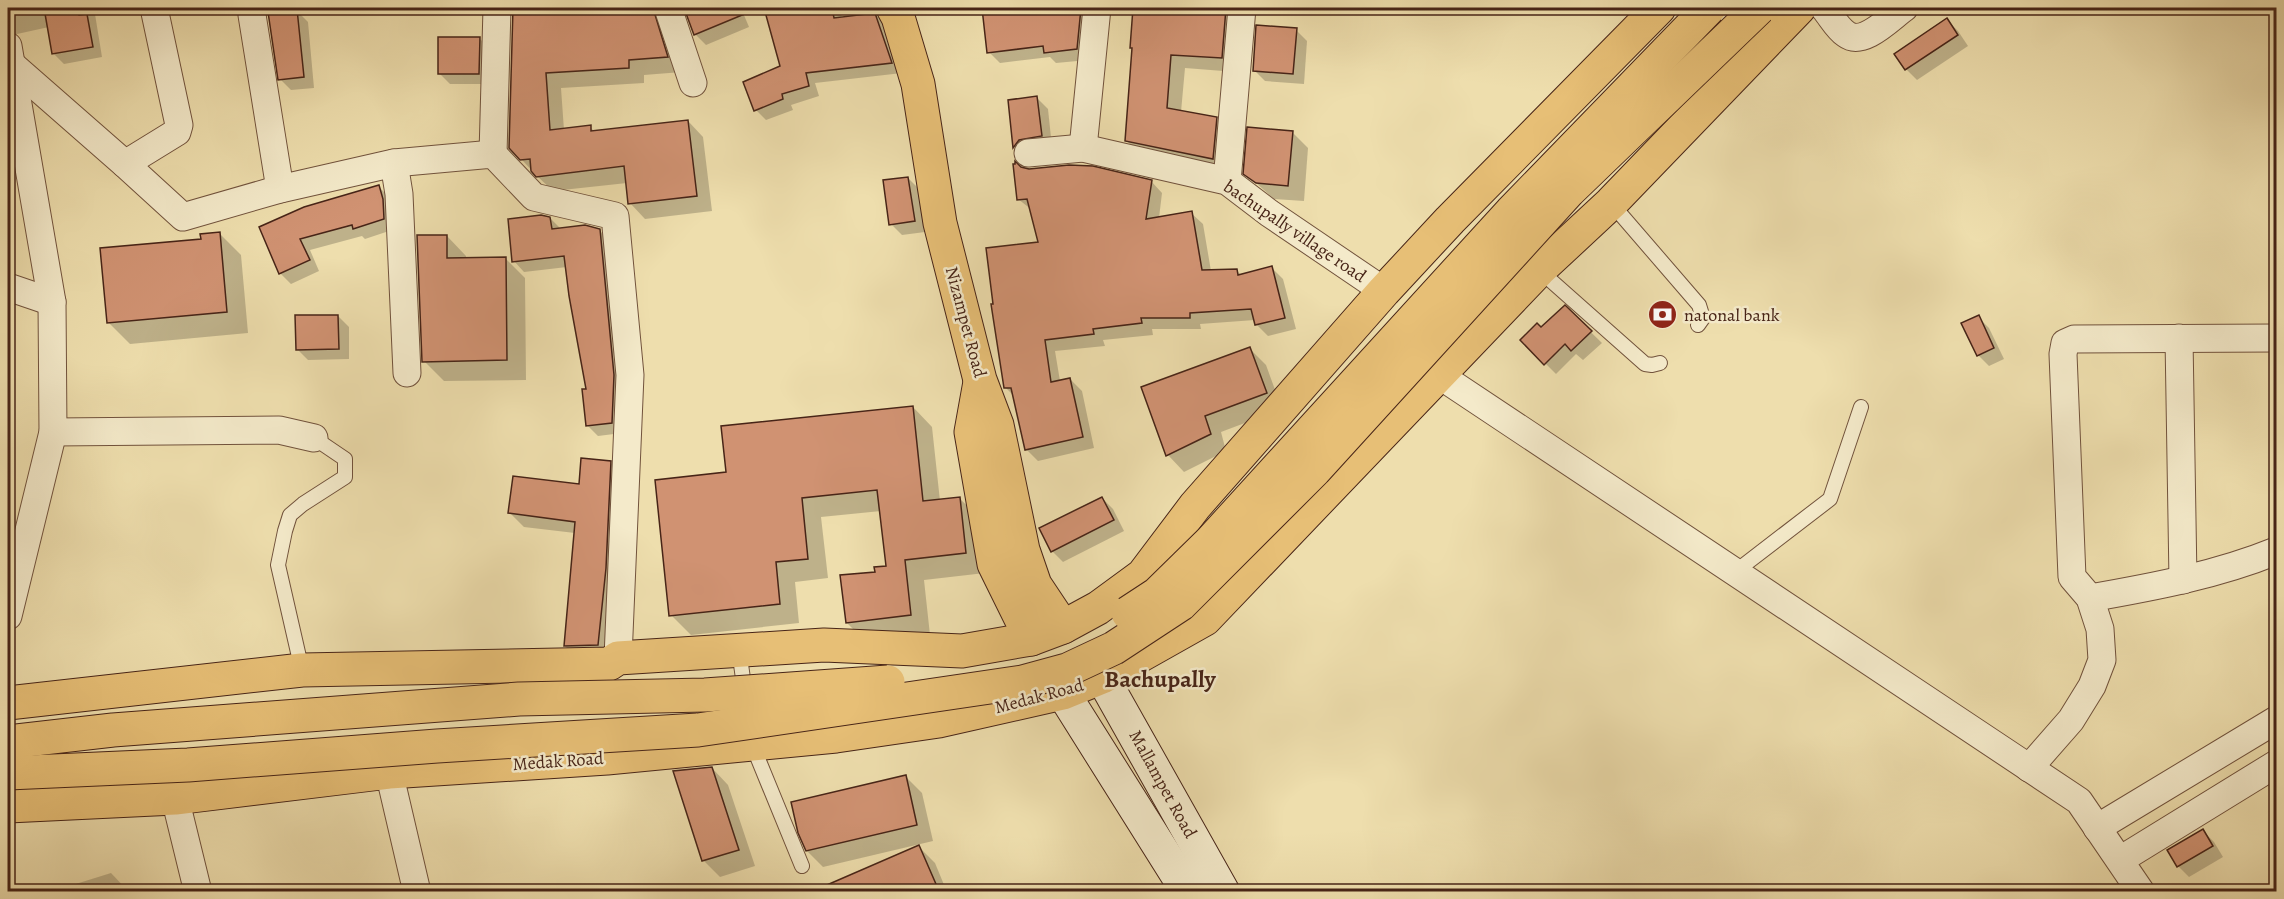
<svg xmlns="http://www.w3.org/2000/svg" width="2284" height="899" font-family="Alegreya,serif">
<rect width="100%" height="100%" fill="#eedead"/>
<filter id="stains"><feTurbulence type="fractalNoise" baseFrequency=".00333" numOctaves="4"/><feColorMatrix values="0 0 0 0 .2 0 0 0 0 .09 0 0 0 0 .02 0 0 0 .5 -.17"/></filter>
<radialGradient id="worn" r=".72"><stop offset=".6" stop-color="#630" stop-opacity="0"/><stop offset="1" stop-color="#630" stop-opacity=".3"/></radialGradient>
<g fill="#0003">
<polygon points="8,8 94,8 102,57 64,64 54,54 49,27 8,36"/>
<polygon points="262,8 287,8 287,9 264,10"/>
<polygon points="373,8 413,8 413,14 380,14"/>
<polygon points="514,8 670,8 682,72 644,75 644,83 561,88 564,130 590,127 595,132 688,121 703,137 712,211 645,219 630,203 627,183 553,191 537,176 510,147"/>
<polygon points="685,8 741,8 749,27 706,45 695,34"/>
<polygon points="765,8 837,8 841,12 842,19 875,14 886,25 902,73 815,83 819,96 791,105 793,110 766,120 756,110 782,67"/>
<polygon points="984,8 1090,8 1088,60 1056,63 1050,57 1000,63 989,52"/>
<polygon points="1135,8 1242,8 1236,72 1185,68 1181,112 1216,119 1231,133 1227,173 1141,156 1127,141"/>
<polygon points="297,11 308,22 314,88 291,90 280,79"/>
<polygon points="1947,20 1958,31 1968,46 1917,80 1906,69"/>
<polygon points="1296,30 1307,41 1304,84 1265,81 1254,70"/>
<polygon points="479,38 490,49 490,84 450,84 439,73"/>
<polygon points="1037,98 1048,109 1052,147 1025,158 1015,147 1010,101"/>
<polygon points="1292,132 1308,148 1304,201 1274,199 1245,173"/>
<polygon points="1020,168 1151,181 1162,193 1159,218 1191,213 1203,224 1211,271 1236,270 1241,275 1272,268 1283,279 1296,329 1268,336 1256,324 1255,320 1200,324 1201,329 1152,329 1153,335 1103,340 1105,346 1055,351 1060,381 1070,379 1082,391 1094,448 1038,461 1026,449 1015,397 1006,388 1040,243 1032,210 1018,199"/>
<polygon points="908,178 919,189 925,232 902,235 891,224"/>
<polygon points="379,187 390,198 395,229 365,239 362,236 310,250 319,271 291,284 280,273 261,228"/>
<polygon points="550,218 561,229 599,230 610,241 622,433 598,436 587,425 587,390 567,267 524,272 514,261"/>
<polygon points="220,234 241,255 248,333 130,344 109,323 203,240"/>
<polygon points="447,236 466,256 466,259 505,258 525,278 526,380 444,381 424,361"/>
<polygon points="1565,307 1602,343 1583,360 1576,354 1556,374 1522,340 1541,329"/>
<polygon points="338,316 349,327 349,359 308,360 297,349"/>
<polygon points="1978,317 1989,328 2004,359 1989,366 1978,355"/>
<polygon points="1250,349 1266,365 1282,409 1221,432 1226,451 1184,472 1168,455 1143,388"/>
<polygon points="913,407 932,427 940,501 960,499 980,518 985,573 924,580 930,635 867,643 847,623 876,573 887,567 881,511 821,517 828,578 795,582 799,623 691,635 671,615 728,473"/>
<polygon points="610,462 624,477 611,659 579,660 565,646 575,533 524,527 510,513 580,486"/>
<polygon points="1102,498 1113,509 1124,531 1063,562 1052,551"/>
<polygon points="712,768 728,785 755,866 720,877 704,861 675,772"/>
<polygon points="906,777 922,793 933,841 823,867 807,851"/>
<polygon points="2203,831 2214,842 2223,857 2189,877 2178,866"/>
<polygon points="919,847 935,863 947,892 850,892 845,879"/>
<polygon points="111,873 129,892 50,892"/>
</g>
<g fill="#d09272" stroke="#472417" stroke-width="1.5">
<polygon points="44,8 77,8 79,15 87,14 93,47 52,54"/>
<polygon points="513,8 653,8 668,57 629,60 629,68 546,73 550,130 591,125 591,131 688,120 697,196 628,204 624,166 536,177 531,171 530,159 520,160 509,148"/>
<polygon points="684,8 759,8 694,35"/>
<polygon points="764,8 832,8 834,18 875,13 892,63 806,73 809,86 782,94 783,99 754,111 743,82 780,66"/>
<polygon points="982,8 1081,8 1077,49 1044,53 1043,46 987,53"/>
<polygon points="1133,8 1226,8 1222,58 1171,55 1167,108 1217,117 1213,159 1125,141 1132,48 1130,48"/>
<polygon points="297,9 304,77 278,80 268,12"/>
<polygon points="1947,18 1958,35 1905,70 1894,54"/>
<polygon points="1256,25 1297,28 1293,74 1253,71"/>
<polygon points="438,37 480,37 479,74 438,74"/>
<polygon points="1037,96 1042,136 1019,140 1013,148 1008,100"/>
<polygon points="1247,127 1293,131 1288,186 1256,183 1243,174"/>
<polygon points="1015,161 1021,167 1029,169 1069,165 1093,166 1152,180 1146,219 1192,211 1202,270 1237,269 1238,275 1272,266 1285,318 1255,325 1251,309 1190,313 1190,318 1141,318 1142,323 1093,329 1094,334 1045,340 1051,382 1070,378 1083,437 1025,450 1011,388 1004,388 991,304 993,304 986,248 1038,242 1027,199 1017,200 1013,164 1015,164"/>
<polygon points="908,177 915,221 889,225 883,180"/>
<polygon points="379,185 383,199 384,219 353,229 352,225 300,239 310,260 279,274 259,227 304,207"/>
<polygon points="541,215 550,217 552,229 585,225 600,229 614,375 612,423 586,426 582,389 586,389 569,296 564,256 512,262 508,219"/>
<polygon points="220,232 227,312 107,323 100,248 201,239 200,234"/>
<polygon points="417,235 447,235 447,258 506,257 507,360 422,362"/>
<polygon points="1565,305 1592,331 1571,351 1565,344 1544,365 1520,340 1537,323 1541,327"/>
<polygon points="295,315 338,315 339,349 296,350"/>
<polygon points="1979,315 1994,348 1977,356 1961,323"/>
<polygon points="1250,347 1267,393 1205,416 1211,434 1166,456 1141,387"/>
<polygon points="913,406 923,501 960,497 966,553 905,560 911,615 846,623 840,575 875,572 874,567 886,566 877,490 802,498 808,559 776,562 780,604 669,616 655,480 726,472 721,426"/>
<polygon points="581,458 611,461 606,568 598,645 564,646 575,522 508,513 513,476 579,484"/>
<polygon points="1102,497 1114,520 1051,552 1039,528"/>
<polygon points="712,767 739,850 702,861 673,771"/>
<polygon points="906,775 917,825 806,851 798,833 791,802"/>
<polygon points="2203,829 2213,846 2177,867 2167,850"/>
<polygon points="919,845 939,891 813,891"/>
</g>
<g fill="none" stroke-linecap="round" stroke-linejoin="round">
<defs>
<g id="service">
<polyline points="1611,203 1699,305 1703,318 1698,325"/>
<polyline points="1539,270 1645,364 1652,365 1660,363"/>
<polyline points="1735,572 1830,499 1861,407"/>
<polyline points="739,650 745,693"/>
<polyline points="302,670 278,565 285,531 290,515 303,504 345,477 345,459 314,438"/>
<polyline points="752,744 802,866"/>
</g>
<g id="minor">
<polyline points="668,8 693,83"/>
<path d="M1824,8c7,8 13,20 22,26 17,13 44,-16 58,-26"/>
<polyline points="252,15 280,189"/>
<polyline points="8,46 52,302 53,432 8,616"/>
<polyline points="8,65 12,65 125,164 183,217 280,189 394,163 493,154 534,197 615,216 630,375 618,658"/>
<polyline points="1083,148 1097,8"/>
<polyline points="1028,153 1083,148 1227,181 1269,213 1384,291"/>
<polyline points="493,154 497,8"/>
<polyline points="394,163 399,194 407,373"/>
<polyline points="125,164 177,132 179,125 154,8"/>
<polyline points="1227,181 1242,8"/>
<polyline points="8,287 52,302"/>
<polyline points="2179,338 2183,580"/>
<polyline points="1439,375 2079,801 2141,892"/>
<polyline points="53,432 279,430 314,438"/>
<path d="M2090,598c63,-11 127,-23 186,-47"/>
<polyline points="2029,768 2071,720 2092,686 2102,660 2100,629 2090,598 2072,577 2063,354 2065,343 2074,339 2276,338"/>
<polyline points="389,772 417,892"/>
<polyline points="175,798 198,892"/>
<polyline points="2097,828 2276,720"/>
<polyline points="2120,860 2276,764"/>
</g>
<g id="secondary">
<polyline points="1102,677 1223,892"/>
<polyline points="1063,693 1188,892"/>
</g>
<g id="primary">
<polyline points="893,8 898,17 918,84 940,223 980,380 997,425 1023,550 1035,585 1063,627"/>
<polyline points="980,382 971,432 994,564 1031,639"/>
<polyline points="8,703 302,670 609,664 618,658 824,645 962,651 1031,639 1063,627 1098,608 1143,575 1195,506 1384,291 1450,220 1659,8"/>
<polyline points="8,806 175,798 389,772 607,758 836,736 939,721 1063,693 1102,677 1205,619 1539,270 1611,203 1799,8"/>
</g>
</defs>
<use href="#service" stroke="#71523c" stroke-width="16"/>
<use href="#minor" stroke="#71523c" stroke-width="29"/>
<use href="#secondary" stroke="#472417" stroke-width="35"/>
<use href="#primary" stroke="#472417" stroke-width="35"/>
<use href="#service" stroke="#f4eaca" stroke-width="14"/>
<use href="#minor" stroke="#f4eaca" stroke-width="27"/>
<use href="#secondary" stroke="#f4eaca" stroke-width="33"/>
<use href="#primary" stroke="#e7bf76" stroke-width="33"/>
<defs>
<g id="primary-bridge">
<polyline points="1128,613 1157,594 1210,542 1511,212 1709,8"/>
<polyline points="8,742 113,730 519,699 705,695 888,682"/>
<polyline points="8,773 188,765 437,746 698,730 1023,682 1067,670 1114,648 1181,604 1315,470 1569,191 1759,8"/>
</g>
</defs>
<use href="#primary-bridge" stroke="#472417" stroke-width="35" stroke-linecap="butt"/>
<use href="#primary-bridge" stroke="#e7bf76" stroke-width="33"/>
</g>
<defs>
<symbol id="bank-disc" viewBox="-11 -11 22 22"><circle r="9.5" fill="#8f2418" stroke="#f4eaca"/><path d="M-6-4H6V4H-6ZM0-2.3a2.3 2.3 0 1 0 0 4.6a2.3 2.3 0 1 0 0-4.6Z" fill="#fff"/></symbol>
</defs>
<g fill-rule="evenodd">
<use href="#bank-disc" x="1646" y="298" width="33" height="33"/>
</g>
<g text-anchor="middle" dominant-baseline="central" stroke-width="5" stroke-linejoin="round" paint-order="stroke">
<g font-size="18" fill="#472417" stroke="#f4eaca">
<text transform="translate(1295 231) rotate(34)">bachupally village road</text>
<text transform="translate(966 322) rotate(75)">Nizampet Road</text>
<text transform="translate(1039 696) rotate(-15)">Medak Road</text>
<text transform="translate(558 761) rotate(-4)">Medak Road</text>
<text transform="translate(1163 784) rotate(61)">Mallampet Road</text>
</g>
<g font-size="18" fill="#472417" stroke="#f4eaca" text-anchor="start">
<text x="1684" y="315">natonal bank</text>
</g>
<g font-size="24" font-weight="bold" fill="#472417" stroke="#f4eaca">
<text x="1160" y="679">Bachupally</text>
</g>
</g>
<rect width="2284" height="899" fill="none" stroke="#eedead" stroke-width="30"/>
<rect x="9" y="9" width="2266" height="881" fill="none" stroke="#472417" stroke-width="3"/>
<rect x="15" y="15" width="2254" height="869" fill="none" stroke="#472417" stroke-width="1.5"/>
<rect width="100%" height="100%" filter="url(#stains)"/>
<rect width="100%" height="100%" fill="url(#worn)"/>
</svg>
